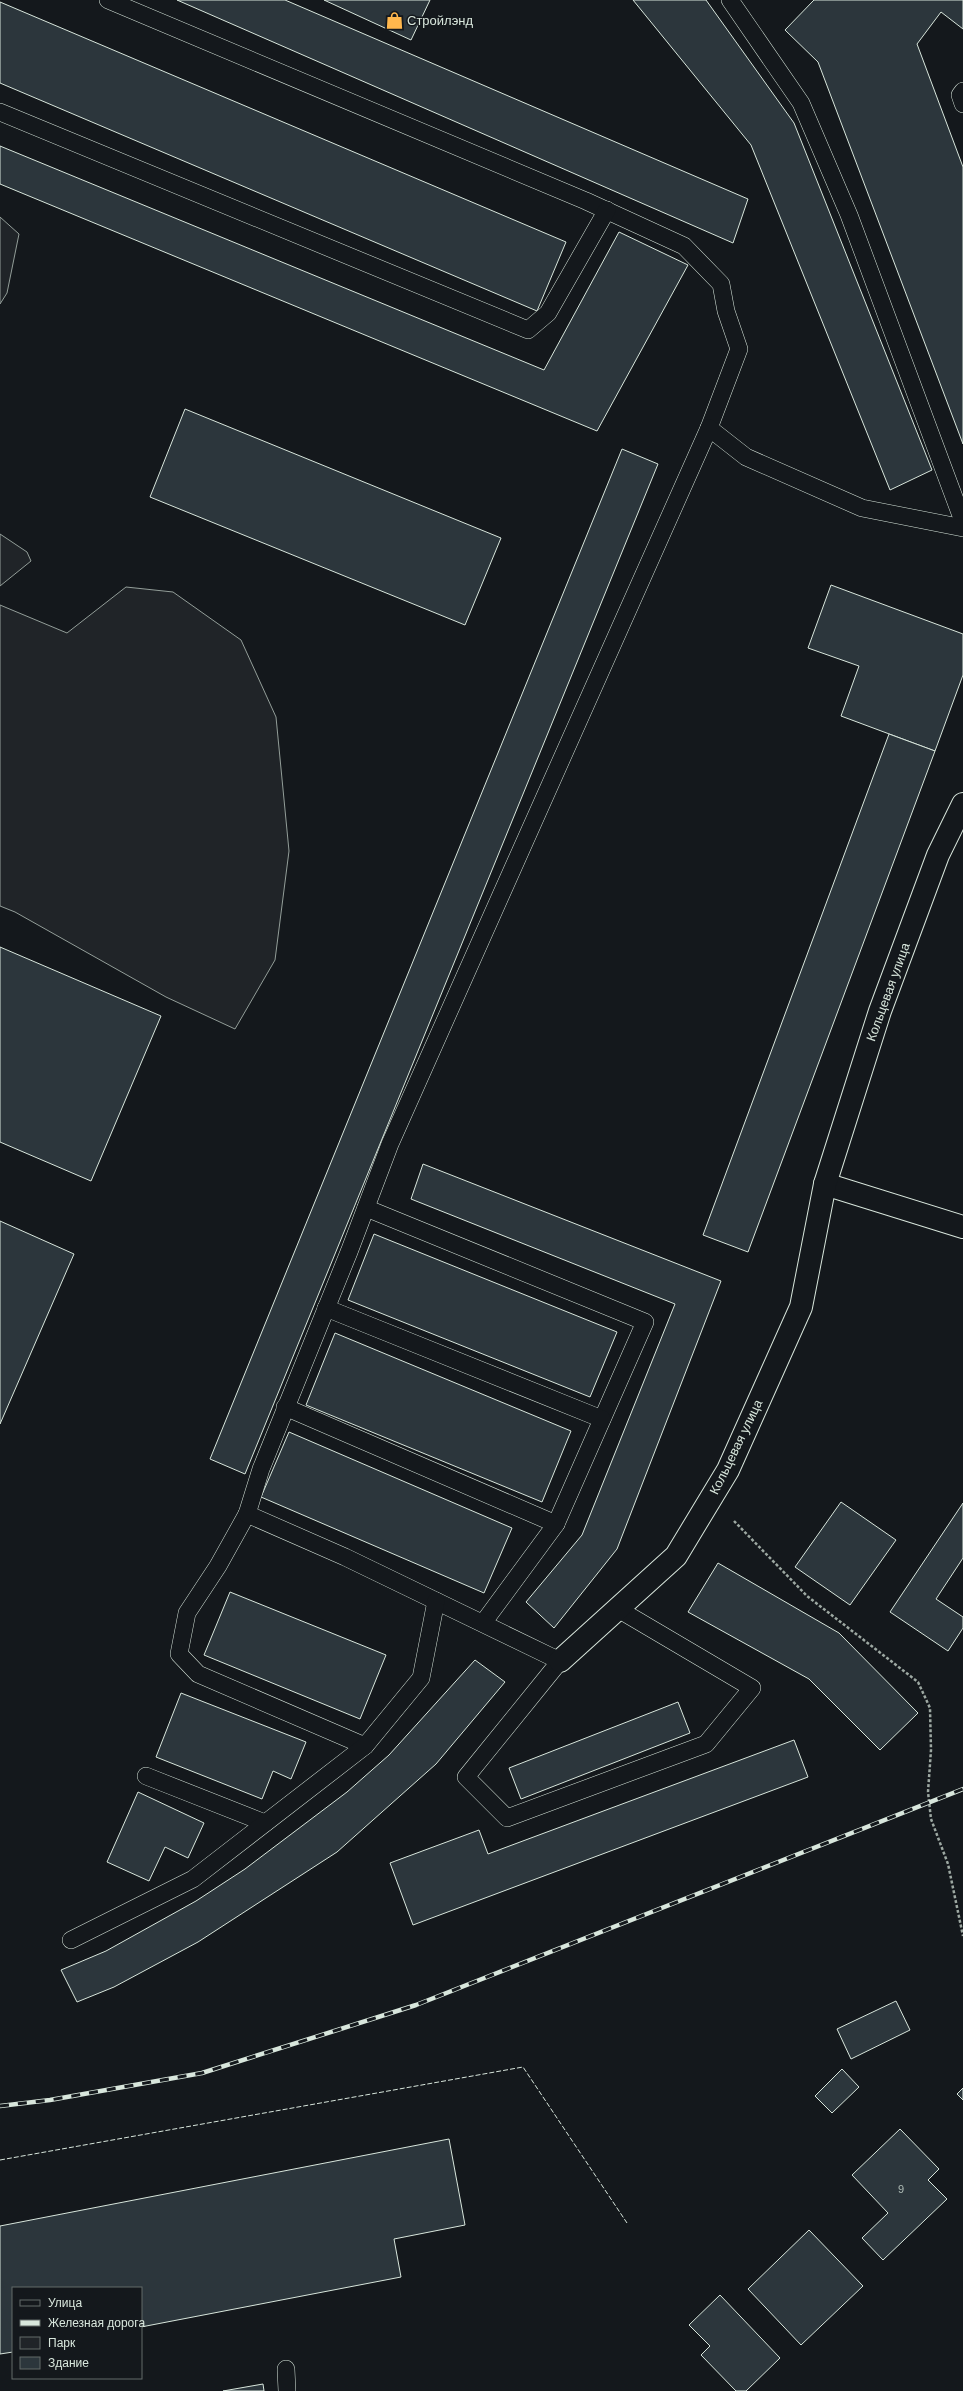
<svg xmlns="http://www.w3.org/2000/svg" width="963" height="2391" font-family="Helvetica,sans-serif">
<rect width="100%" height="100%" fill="#14181c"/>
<g fill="#202428" stroke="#939e99">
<polygon points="0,217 19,234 7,293 0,304"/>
<polygon points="0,534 27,552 31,561 0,586"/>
<polygon points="126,587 173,592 241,640 276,717 289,851 275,960 235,1029 166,997 15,912 0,906 0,605 67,633"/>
</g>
<g fill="#2c363c" stroke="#d8e6dc">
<polygon points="177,0 285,0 748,199 733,243"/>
<polygon points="324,0 430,0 411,40"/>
<polygon points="633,0 706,0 794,123 932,470 890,490 751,145"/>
<polygon points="814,0 963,0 963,29 941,12 917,44 963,167 963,444 818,62 785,30"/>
<polygon points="0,2 566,242 537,311 0,83"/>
<polygon points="0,146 544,370 619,232 688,265 597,431 0,184"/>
<polygon points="185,409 501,538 465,625 150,497"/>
<polygon points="622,449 658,464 245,1474 210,1459"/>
<polygon points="831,585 963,634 963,675 935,751 841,716 859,666 808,648"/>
<polygon points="889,734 935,751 748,1252 703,1235"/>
<polygon points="0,947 161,1016 91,1181 0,1142"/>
<polygon points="423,1164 721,1281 617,1549 554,1628 526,1602 582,1535 675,1304 411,1199"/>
<polygon points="0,1221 74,1254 0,1424"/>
<polygon points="374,1234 617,1332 590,1397 348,1300"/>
<polygon points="335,1333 571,1431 542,1502 306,1405"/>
<polygon points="289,1432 512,1528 484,1593 261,1497"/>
<polygon points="841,1502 896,1540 850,1605 795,1567"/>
<polygon points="963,1503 963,1558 936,1599 963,1617 963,1628 948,1651 890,1612"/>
<polygon points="718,1563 839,1633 918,1713 880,1750 809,1679 688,1612"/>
<polygon points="230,1592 386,1655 360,1719 204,1655"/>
<polygon points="475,1660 505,1682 436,1764 337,1852 198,1942 114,1987 77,2002 61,1970 106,1951 196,1901 245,1869 347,1792 389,1755"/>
<polygon points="181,1693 306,1742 291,1779 273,1771 262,1799 156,1757"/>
<polygon points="678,1702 690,1733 521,1799 509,1768"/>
<polygon points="794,1740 808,1777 413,1925 390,1863 479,1830 488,1854"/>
<polygon points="138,1792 204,1823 188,1858 165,1847 149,1881 107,1862"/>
<polygon points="896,2001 910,2030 851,2059 837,2029"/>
<polygon points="842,2069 859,2087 832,2113 815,2096"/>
<polygon points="963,2088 963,2100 957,2094"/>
<polygon points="900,2129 939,2169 928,2180 947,2199 883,2260 862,2238 888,2213 852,2175"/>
<polygon points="449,2139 465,2225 394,2239 401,2277 141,2327 141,2288 13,2288 13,2352 0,2354 0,2226"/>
<polygon points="809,2230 863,2286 801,2345 748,2289"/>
<polygon points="720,2295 780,2358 746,2391 736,2391 701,2355 710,2346 689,2325"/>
<polygon points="263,2384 264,2391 223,2391"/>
</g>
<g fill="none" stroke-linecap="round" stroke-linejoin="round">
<defs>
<g id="lane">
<polyline points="108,0 586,201 684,246 721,284 726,311 739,349 709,428"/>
<polyline points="730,0 801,103 849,215 963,521"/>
<polyline points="963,91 960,95 963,104"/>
<polyline points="0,112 528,330 548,313 607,210"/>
<polyline points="366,1208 645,1322 556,1524 483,1623"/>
<polyline points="326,1308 602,1419"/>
<polyline points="285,1407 556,1524"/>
<polyline points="247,1514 218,1566 187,1613 179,1654 198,1674 365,1746"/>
<polyline points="618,1609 752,1688 706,1744 507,1818 466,1777 560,1661 345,1557 247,1514 261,1469 349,1252 390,1144 709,428 746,457 862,508 963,528"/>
<polyline points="146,1776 265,1823"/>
<polyline points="71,1940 193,1879 365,1746 421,1678 436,1601"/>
<polyline points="286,2369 287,2391"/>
</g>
<g id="street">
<polyline points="825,1184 963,1227"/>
<polyline points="560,1661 676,1556 728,1470 801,1307 825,1184 880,1011 938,855 963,804"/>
</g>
</defs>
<use href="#lane" stroke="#d8e6dc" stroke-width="18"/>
<use href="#street" stroke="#d8e6dc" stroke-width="24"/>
<polyline stroke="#9da8a2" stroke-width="2.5" stroke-dasharray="3 2" stroke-linecap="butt" points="734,1521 807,1596 918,1682 930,1708 931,1750 928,1792 931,1819 948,1864 963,1936"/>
<use href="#lane" stroke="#14181c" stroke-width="17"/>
<use href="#street" stroke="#14181c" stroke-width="22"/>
<defs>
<polyline id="rail" points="0,2106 50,2100 202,2073 416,2005 963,1789"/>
</defs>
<use href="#rail" stroke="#d8e6dc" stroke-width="4.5"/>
<use href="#rail" stroke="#14181c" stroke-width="3" stroke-dasharray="9" stroke-linecap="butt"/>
<polyline stroke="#d8e6dc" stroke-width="1" stroke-dasharray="5 2" stroke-linecap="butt" points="0,2160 523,2067 627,2223"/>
</g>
<defs>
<symbol id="shop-bare" viewBox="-9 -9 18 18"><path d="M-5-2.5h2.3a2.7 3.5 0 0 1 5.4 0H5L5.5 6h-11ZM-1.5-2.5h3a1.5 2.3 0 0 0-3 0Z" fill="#ffb74d" stroke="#14181c" stroke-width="2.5" paint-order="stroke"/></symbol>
</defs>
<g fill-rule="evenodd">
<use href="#shop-bare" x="382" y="8" width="25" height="25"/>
</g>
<g text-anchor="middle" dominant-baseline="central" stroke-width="3" stroke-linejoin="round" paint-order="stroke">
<g font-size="11" fill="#adbab4">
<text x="901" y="2189">9</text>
</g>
<g font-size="13" fill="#d8e6dc" stroke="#14181c" text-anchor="start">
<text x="407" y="20">Стройлэнд</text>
</g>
<g font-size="13" fill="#d8e6dc" stroke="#14181c">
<text transform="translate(888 992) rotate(-70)">Кольцевая улица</text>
<text transform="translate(736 1447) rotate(-64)">Кольцевая улица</text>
</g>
</g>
<rect x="12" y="2287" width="130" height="92" fill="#14181c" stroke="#626a69"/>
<rect x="20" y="2300" width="20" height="6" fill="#14181c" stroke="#626a69"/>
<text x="48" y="2307" font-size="12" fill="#d8e6dc">Улица</text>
<rect x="20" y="2320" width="20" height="6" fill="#d8e6dc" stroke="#626a69"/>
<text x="48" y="2327" font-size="12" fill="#d8e6dc">Железная дорога</text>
<rect x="20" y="2337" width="20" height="12" fill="#202428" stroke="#626a69"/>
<text x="48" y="2347" font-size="12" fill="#d8e6dc">Парк</text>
<rect x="20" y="2357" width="20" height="12" fill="#2c363c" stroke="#626a69"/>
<text x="48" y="2367" font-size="12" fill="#d8e6dc">Здание</text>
</svg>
